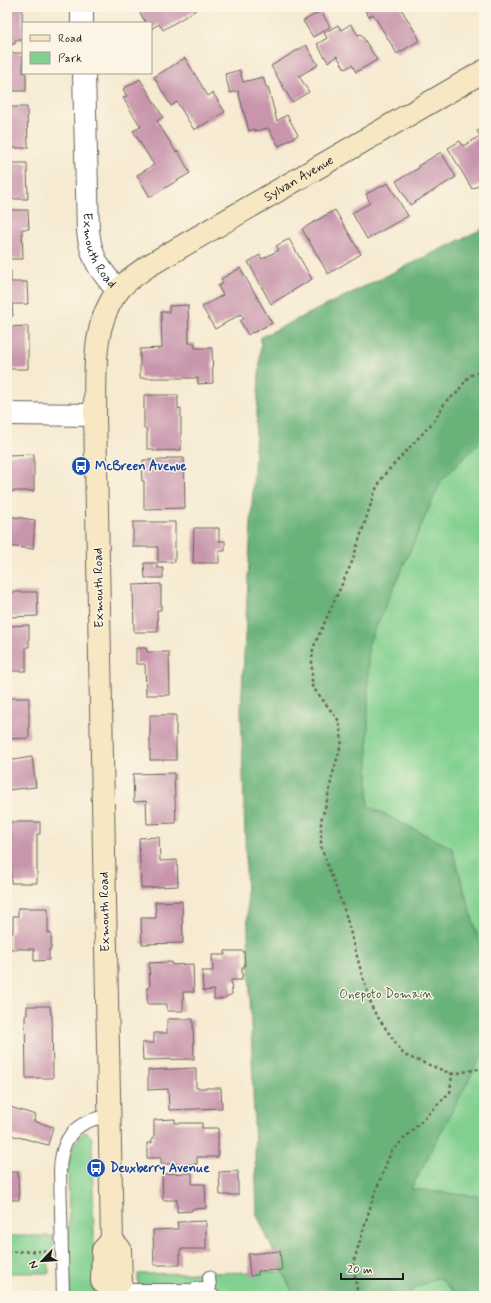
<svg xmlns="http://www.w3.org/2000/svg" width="491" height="1303" font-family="Mynerve,sans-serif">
<rect width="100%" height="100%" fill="#fcf5e5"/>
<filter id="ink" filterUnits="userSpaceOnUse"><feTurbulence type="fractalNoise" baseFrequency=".025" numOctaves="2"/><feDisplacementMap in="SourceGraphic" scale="8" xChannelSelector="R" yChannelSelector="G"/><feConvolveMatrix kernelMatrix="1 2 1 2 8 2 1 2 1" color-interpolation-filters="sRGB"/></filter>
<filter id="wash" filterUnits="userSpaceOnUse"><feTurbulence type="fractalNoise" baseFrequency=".012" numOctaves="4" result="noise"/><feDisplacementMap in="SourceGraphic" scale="16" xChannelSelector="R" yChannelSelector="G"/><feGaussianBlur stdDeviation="0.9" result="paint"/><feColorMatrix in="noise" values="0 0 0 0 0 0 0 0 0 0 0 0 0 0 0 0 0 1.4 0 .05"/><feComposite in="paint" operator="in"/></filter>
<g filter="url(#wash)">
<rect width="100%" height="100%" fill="#f6ead1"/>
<g fill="#82d090" stroke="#4f7656">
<polygon points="484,310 484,1296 138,1296 138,1274 326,1271 302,415"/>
<path d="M84,1132h3l5,6 3,158h-25l-2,-131c3,-13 6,-24 16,-33z"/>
<polygon points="7,1236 53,1236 54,1255 48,1255 49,1273 7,1273"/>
</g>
<polygon fill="#69b27a" stroke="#42674b" points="484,228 484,438 441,481 368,645 368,806 452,848 484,958 484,1051 411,1189 484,1197 484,1296 458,1296 438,1277 401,1296 294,1296 257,1215 241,711 261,337"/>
<g id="blocks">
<g fill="#c895ac">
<polygon points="7,7 22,7 23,40 15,40 15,44 7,44"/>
<polygon points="150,7 194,7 196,10 163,30 159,24 151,29 151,23 146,23 140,13"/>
<polygon points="363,7 400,7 420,40 397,54 373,14 369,17"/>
<polygon points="321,11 330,27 313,37 303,21"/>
<polygon points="351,24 358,35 361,34 377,60 356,72 352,65 345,69 337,56 328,62 317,44 327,38 324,33 338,25 341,30"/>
<polygon points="306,45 318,65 299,76 309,92 292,102 271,66"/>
<polygon points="7,53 23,53 23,73 26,73 26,91 7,91"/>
<polygon points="185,58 208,96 213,93 225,112 194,130 177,102 171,106 154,77"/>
<polygon points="240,70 243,82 263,77 266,87 268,87 277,121 287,115 298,135 279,146 268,128 255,131 255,129 249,131 238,91 230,93 225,74"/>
<polygon points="140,79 163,117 157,121 176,152 178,151 190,173 150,197 137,175 154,165 133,131 141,127 123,98 127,96 123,89"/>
<polygon points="7,107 27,107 28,148 7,148"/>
<polygon points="484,127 484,182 472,189 448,148 460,141 463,146 480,136 477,131"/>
<polygon points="441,152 456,177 410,205 396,181 419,168 418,166"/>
<polygon points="7,163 27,163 28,199 7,199"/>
<polygon points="388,183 408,216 367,239 352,213 370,203 366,194"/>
<polygon points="7,210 28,210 29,229 22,229 23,259 7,259"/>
<polygon points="335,210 361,254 328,274 302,229"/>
<polygon points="289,239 312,279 271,304 248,262 260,255 262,259 279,250 276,246"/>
<polygon points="240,268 272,323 253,333 252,332 248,335 240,321 244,319 241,314 215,329 202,307 223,295 218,286 223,283 221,279"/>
<polygon points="7,271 11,271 11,282 27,282 28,304 12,304 13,316 7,316"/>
<polygon points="188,305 189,343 195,343 195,348 212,348 213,383 198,384 198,378 140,378 140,349 162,348 161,312 169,312 169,306"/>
<polygon points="28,326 28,369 7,369 7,327"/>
<polygon points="144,395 178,395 178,409 181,408 181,450 153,451 153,449 147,449 147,429 144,429"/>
<polygon points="34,454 34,491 7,491 8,455"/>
<polygon points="167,458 184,458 185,508 144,509 144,481 142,481 141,465 143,465 143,460 167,460"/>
<polygon points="7,516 35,520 33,549 7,546"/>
<polygon points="133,522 175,522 175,562 158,562 158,547 133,547"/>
<polygon points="194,528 219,528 219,541 225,541 225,551 219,551 219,563 193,563"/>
<polygon points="144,563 157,563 157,568 163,568 163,578 145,578"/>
<polygon points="161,584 161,610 157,610 158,632 134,632 133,585"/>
<polygon points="7,592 37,592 38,616 7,617"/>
<polygon points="29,625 29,647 26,647 26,671 7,671 7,626"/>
<polygon points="136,648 146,648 147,652 169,652 170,695 146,695 145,664 136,664"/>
<polygon points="7,698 29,698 29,738 7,739"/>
<rect x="150" y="715" width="26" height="45"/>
<polygon points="32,757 36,787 7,790 7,761"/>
<polygon points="174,773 176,823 147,824 146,801 134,802 133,774"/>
<polygon points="7,822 40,822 40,834 37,834 37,883 11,883 11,833 7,833"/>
<polygon points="159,837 160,861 177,860 178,886 141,888 139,838"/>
<polygon points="182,901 183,943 142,944 141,918 156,918 155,902"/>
<polygon points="18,908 48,908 48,933 51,933 51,949 49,949 49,960 34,961 34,949 10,949 10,933 13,933 13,916 18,916"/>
<polygon points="225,951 244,951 245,967 242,967 242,980 231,980 232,994 223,999 214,999 214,990 203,991 202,971 213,971 212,955 225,955"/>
<polygon points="172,962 172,965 193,964 194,992 183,992 183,1011 167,1011 167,1004 147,1004 147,988 150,987 149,963"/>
<polygon points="27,1006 50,1006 51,1015 52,1015 53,1078 26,1078 25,1015 27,1015"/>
<polygon points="167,1019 193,1019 194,1059 143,1060 142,1043 154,1043 154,1033 167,1033"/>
<polygon points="196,1068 196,1088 221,1088 222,1108 169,1110 168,1089 148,1090 148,1070"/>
<polygon points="7,1106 36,1115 34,1121 53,1127 48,1145 7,1134"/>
<polygon points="175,1119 175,1123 202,1123 202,1128 218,1128 218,1157 197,1157 197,1164 161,1164 161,1158 147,1158 147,1143 152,1143 152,1138 154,1138 154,1120"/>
<polygon points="238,1171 238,1195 220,1195 219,1172"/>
<polygon points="7,1172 18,1172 19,1200 7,1200"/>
<polygon points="192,1173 192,1184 205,1184 206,1208 192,1209 192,1211 177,1212 177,1200 163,1200 162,1174"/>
<polygon points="206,1221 206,1249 180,1249 180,1265 154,1265 153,1230 178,1229 177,1222"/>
<polygon points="280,1251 282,1270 258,1271 258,1275 250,1276 248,1254"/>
</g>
</g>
</g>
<g filter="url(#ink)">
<use href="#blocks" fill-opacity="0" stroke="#68645b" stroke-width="1"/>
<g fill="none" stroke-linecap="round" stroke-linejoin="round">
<defs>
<g id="lane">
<polyline points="195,1289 210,1287 209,1277"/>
<polyline points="112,1290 189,1290 214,1296"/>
<path d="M63,1296l-3,-125c1,-34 16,-51 50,-55"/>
</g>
<g id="street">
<polyline points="82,7 82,23"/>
<path id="s1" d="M84,73l4,158c3,28 12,39 30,60"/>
<polyline points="7,414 95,415"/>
</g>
<g id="secondary">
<polyline points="112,1240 103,1250 102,1281 112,1290"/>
<path id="s2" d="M112,1296v-6l9,-9 -1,-32 -8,-9 -17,-825c1,-42 -4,-88 22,-123 8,-11 20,-18 31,-26l336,-195"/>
</g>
</defs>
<use href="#lane" stroke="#68645b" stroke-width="14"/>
<use href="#street" stroke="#68645b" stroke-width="24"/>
<use href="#secondary" stroke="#68645b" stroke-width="24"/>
<g stroke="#68645b" stroke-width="2.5" stroke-dasharray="3 3" stroke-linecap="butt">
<polyline points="452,1074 479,1069 484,1067"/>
<polyline points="7,1252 45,1251"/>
<polyline points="358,1296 353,1264 373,1198 391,1152 450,1092 452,1074 404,1055 373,1010 361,971 345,912 321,847 321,820 326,805 332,777 342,741 339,721 312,686 312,659 313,648 352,562 375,491 384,475 435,420 446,401 456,394 469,376 484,370"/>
</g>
<use href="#lane" stroke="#fff" stroke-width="12"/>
<use href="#street" stroke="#fff" stroke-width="22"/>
<use href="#secondary" stroke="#f7e8c3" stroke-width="22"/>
</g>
</g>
<defs>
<symbol id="bus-disc" viewBox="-11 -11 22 22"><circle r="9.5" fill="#1a4fb4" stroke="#fcf5e5"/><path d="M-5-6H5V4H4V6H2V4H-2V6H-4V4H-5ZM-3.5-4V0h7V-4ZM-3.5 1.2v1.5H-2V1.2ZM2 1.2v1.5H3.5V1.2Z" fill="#fff"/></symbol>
</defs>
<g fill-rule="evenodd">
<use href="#bus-disc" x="70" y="455" width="22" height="22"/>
<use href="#bus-disc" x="85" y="1157" width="22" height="22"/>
</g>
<g text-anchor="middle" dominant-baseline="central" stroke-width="3" stroke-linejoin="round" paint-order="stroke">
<g font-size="13" fill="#1c1c1c" stroke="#fcf5e5">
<text stroke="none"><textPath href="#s2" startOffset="1230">Sylvan Avenue</textPath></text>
<text stroke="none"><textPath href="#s1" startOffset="180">Exmouth Road</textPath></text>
<text transform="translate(99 588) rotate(-91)">Exmouth Road</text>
<text transform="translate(105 912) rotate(-91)">Exmouth Road</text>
</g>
<g font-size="13" font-weight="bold" fill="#164399" stroke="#fcf5e5" text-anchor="start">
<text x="95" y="466">McBreen Avenue</text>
<text x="110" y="1168">Deuxberry Avenue</text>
</g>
<g font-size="13" fill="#405b45" stroke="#fcf5e5">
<text x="386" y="994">Onepoto Domain</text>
</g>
</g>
<rect width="491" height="1303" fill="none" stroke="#fcf5e5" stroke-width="24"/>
<rect x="22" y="22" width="130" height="52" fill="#fcf5e5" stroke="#a29e95"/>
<rect x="30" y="35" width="20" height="6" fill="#f7e8c3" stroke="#a29e95"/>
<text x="58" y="42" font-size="12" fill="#1c1c1c">Road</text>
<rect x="30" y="52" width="20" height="12" fill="#82d090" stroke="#a29e95"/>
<text x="58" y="62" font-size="12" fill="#1c1c1c">Park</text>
<g transform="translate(42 1261) rotate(245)" stroke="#fcf5e5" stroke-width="3" paint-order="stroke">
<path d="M0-3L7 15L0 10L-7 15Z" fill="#1c1c1c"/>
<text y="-6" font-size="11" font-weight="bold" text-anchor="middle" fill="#1c1c1c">N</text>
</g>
<path d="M341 1273v6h62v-6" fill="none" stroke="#1c1c1c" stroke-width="2"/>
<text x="347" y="1273" font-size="12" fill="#1c1c1c" stroke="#fcf5e5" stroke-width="3" paint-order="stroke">20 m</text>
</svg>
